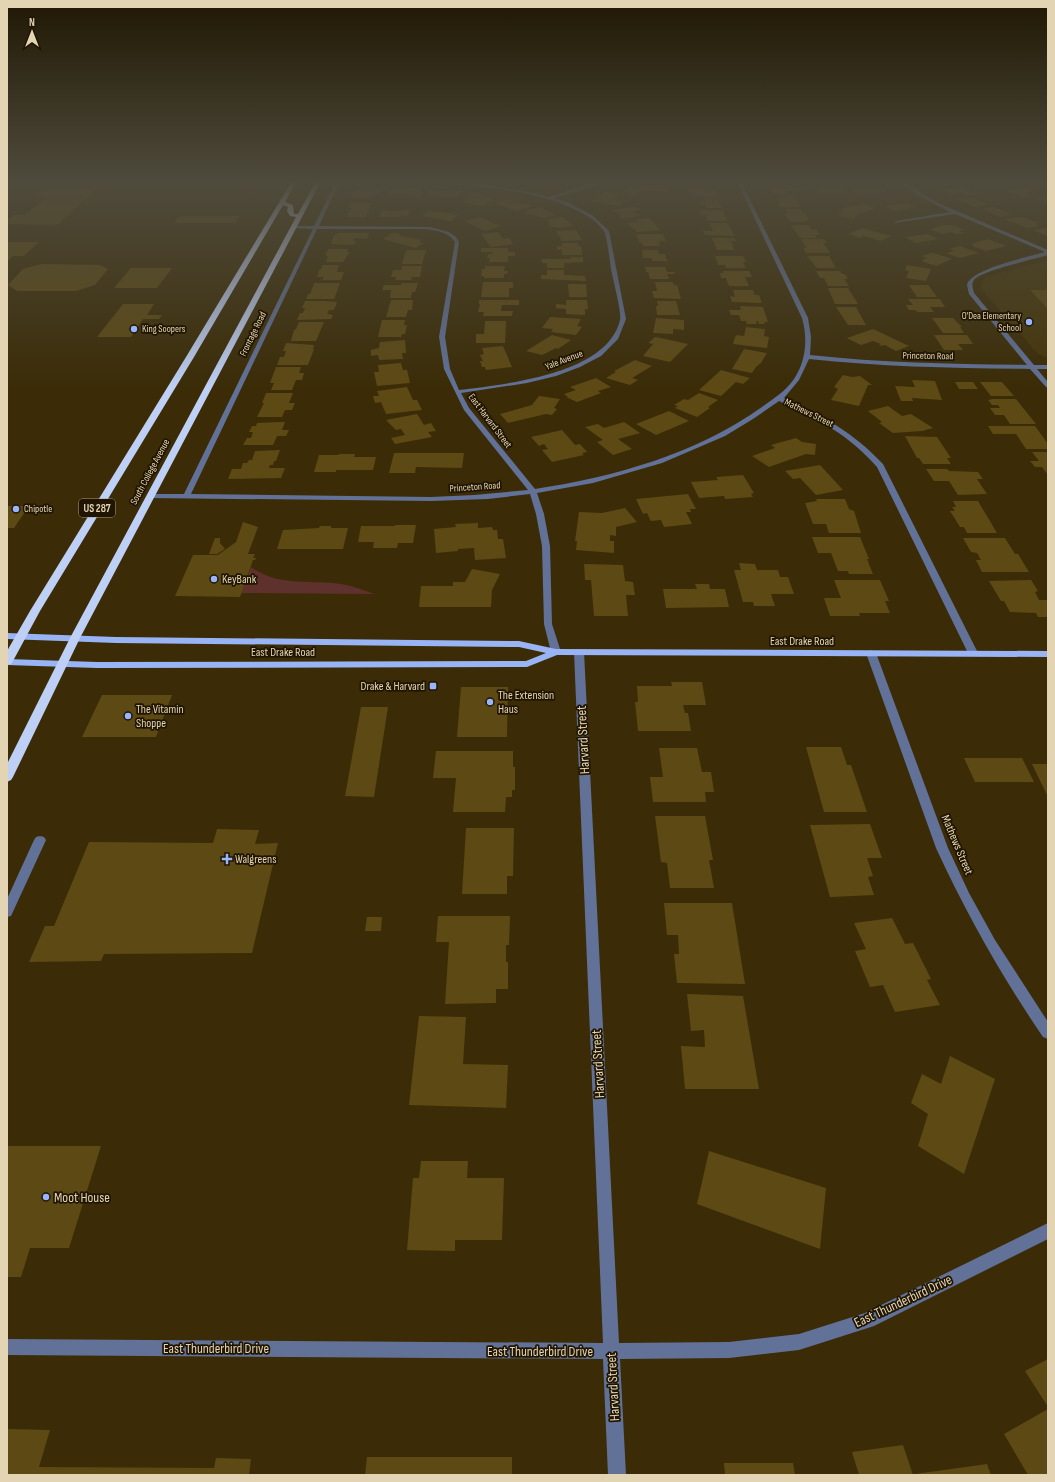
<svg xmlns="http://www.w3.org/2000/svg" width="1055" height="1482" font-family="'Sofia Sans Condensed',sans-serif">
<rect width="100%" height="100%" fill="#3b2c07"/>
<polygon fill="#453509" points="1048,260 1048,358 1038,354 982,290 981,283 986,277"/>
<path fill="#5f312c" d="M251,567c27,20 59,13 90,17 12,2 22,6 33,10l-133,-1z"/>
<g fill="#5d4914">
<polygon points="48,181 130,181 122,188 97,188 57,225 7,224 7,220 14,215 25,215 47,196 37,196 46,188 39,188"/>
<polygon points="526,181 552,181 559,182 550,187"/>
<polygon points="928,181 943,181 950,186 935,186"/>
<polygon points="989,181 1012,181 1020,185 1006,186 1002,184 996,184"/>
<polygon points="634,184 647,186 667,186 669,192 643,190 635,195 620,193"/>
<polygon points="691,184 707,184 711,191 715,191 717,196 696,196 694,192 689,192 688,188 693,188"/>
<polygon points="769,184 801,186 805,191 786,191 787,194 773,194"/>
<polygon points="864,186 882,187 886,192 858,194 851,187 864,187"/>
<polygon points="830,187 846,189 849,193 819,193 816,188"/>
<polygon points="962,187 977,195 965,196 959,192 950,194 940,189"/>
<polygon points="1024,187 1034,191 1024,192 1032,196 1021,197 1003,189"/>
<polygon points="412,188 423,189 421,198 409,198 410,194 388,194 390,189"/>
<polygon points="383,189 381,193 375,195 374,198 352,198 353,196 350,196 355,190"/>
<polygon points="431,190 447,191 462,191 457,197 438,197 427,195"/>
<polygon points="473,192 485,194 480,197 494,199 483,206 463,202 472,197 466,196"/>
<polygon points="605,192 620,194 613,200 624,201 619,206 591,201"/>
<polygon points="779,196 795,196 800,204 798,204 800,207 781,207 778,203 780,203 778,199 781,199"/>
<polygon points="971,197 988,205 975,207 958,199"/>
<polygon points="1048,197 1048,204 1035,199"/>
<polygon points="704,198 717,198 722,208 707,208 706,205 701,205 700,201 706,201"/>
<polygon points="507,199 522,204 525,203 533,206 517,211 494,203"/>
<polygon points="351,203 371,203 366,217 347,217 349,211 346,211 347,210 351,210 352,208 349,208"/>
<polygon points="906,203 917,207 895,211 884,206"/>
<polygon points="862,204 876,208 857,215 853,219 838,216 844,210 839,209"/>
<polygon points="540,207 556,215 543,218 532,214 527,215 524,213 529,212 525,211"/>
<polygon points="635,207 642,210 633,211 641,216 623,219 618,216 621,215 610,210"/>
<polygon points="993,207 1012,214 1000,217 982,209"/>
<polygon points="785,209 800,209 803,213 806,213 809,220 805,220 806,222 790,222 784,213 787,213"/>
<polygon points="382,210 394,211 410,210 408,216 401,215 401,217 379,217"/>
<polygon points="704,210 723,210 727,221 708,221 706,215 701,215 699,212 699,211"/>
<polygon points="429,211 441,212 459,215 451,221 422,216"/>
<polygon points="180,216 240,216 235,223 174,223"/>
<polygon points="480,217 501,226 485,231 464,221"/>
<polygon points="562,217 574,226 559,228 556,227 551,227 548,224 551,223 546,220"/>
<polygon points="1019,217 1023,217 1039,223 1035,224 1040,226 1027,228 1005,219"/>
<polygon points="649,218 660,230 637,232 627,223 637,222 636,219"/>
<polygon points="709,223 727,223 735,236 705,235 703,231 713,231"/>
<polygon points="791,225 809,225 811,229 816,229 820,235 815,235 817,238 800,238"/>
<polygon points="943,225 953,225 964,230 959,231 964,233 956,234 952,232 942,234 930,229"/>
<polygon points="862,228 891,236 881,241 864,236 860,238 848,234"/>
<polygon points="1045,228 1048,229 1048,236 1033,230"/>
<polygon points="576,230 582,240 562,241 556,231"/>
<polygon points="498,232 503,239 509,238 513,244 491,247 481,234"/>
<polygon points="337,233 369,233 367,239 354,238 353,241 356,241 354,245 331,244 334,235 336,235"/>
<polygon points="398,233 401,236 422,240 419,242 424,243 416,248 383,239 390,235 388,234"/>
<polygon points="636,234 663,234 666,241 659,241 660,246 643,246 641,242 639,242"/>
<polygon points="927,234 938,239 916,243 905,237"/>
<polygon points="712,238 734,238 736,241 731,241 734,250 717,250"/>
<polygon points="801,239 824,239 827,243 823,243 830,253 806,253 803,248 806,248"/>
<polygon points="988,239 993,241 1007,246 986,251 972,246 975,245 971,244"/>
<polygon points="7,242 39,242 24,256 13,256 7,261"/>
<polygon points="562,243 578,243 578,246 581,246 582,255 562,255 562,250 557,250 557,246 562,246"/>
<polygon points="960,246 979,253 960,258 946,253 954,251 949,249"/>
<polygon points="481,248 508,248 508,252 515,252 515,256 508,256 508,262 489,262 490,258 487,258 488,254 492,254 493,252 481,252"/>
<polygon points="329,249 348,249 347,252 350,252 343,262 326,262 328,256 326,256 327,254 325,254"/>
<polygon points="406,250 426,250 422,264 402,264"/>
<polygon points="642,250 658,250 659,254 665,254 667,261 652,261 652,258 643,258"/>
<polygon points="931,253 937,254 952,259 936,266 921,261 927,258 922,256"/>
<polygon points="715,256 743,256 746,262 743,262 746,268 726,268 725,265 718,265"/>
<polygon points="807,256 829,256 836,268 817,268"/>
<polygon points="570,257 583,257 583,262 564,263 564,268 547,268 547,263 542,263 542,259 571,259"/>
<polygon points="42,264 99,265 108,269 95,285 76,291 17,291 8,285 23,269"/>
<polygon points="323,265 339,265 337,272 344,272 341,280 322,280 324,277 317,277 319,270 321,269"/>
<polygon points="907,265 931,269 926,281 906,278 909,271 905,270"/>
<polygon points="402,266 422,266 420,277 412,277 411,280 395,280 396,277 391,277 393,270 401,270"/>
<polygon points="485,266 505,266 504,271 508,271 507,274 504,274 504,278 484,278 484,276 481,276 482,269 485,269"/>
<polygon points="645,267 665,267 667,272 674,272 675,274 667,274 669,279 650,279 648,272 646,272"/>
<polygon points="131,268 172,268 157,288 114,288"/>
<polygon points="547,270 564,270 564,275 585,276 586,281 541,279 541,275 547,275"/>
<polygon points="723,271 749,271 752,277 745,277 749,286 729,286 726,278 721,278 720,273 724,273"/>
<polygon points="816,271 840,271 842,274 845,274 848,279 844,279 849,286 828,286 824,278 820,278"/>
<polygon points="483,282 513,282 513,288 509,288 509,297 481,297"/>
<polygon points="655,282 673,282 674,285 677,285 681,299 654,298 652,291 657,291"/>
<polygon points="314,283 340,283 334,299 306,299 308,294 310,294"/>
<polygon points="401,283 418,283 415,292 412,292 411,298 390,298 391,290 382,290 384,285 401,285"/>
<polygon points="568,284 586,284 587,297 569,297"/>
<polygon points="909,285 928,285 937,297 917,297"/>
<polygon points="828,288 848,288 858,304 835,304"/>
<polygon points="733,290 753,290 755,295 759,295 762,303 732,302 730,296 735,297"/>
<polygon points="1030,290 1048,290 1048,309"/>
<polygon points="908,299 940,299 945,307 930,307 934,312 917,312 916,310 909,310 906,305 913,305"/>
<polygon points="391,300 413,300 412,310 408,310 406,317 386,317"/>
<polygon points="479,300 519,300 519,305 502,305 501,311 513,311 512,316 483,316 484,312 478,312 480,304 479,304"/>
<polygon points="566,300 587,300 588,309 585,309 585,315 566,314 566,309 556,308 556,304 566,305"/>
<polygon points="305,301 324,301 337,302 334,310 329,310 327,314 333,315 331,319 297,320 300,313 303,313 305,308 302,308"/>
<polygon points="657,301 676,301 680,315 657,315 656,306 658,306"/>
<polygon points="123,304 154,304 147,315 162,315 159,319 143,319 131,337 97,337"/>
<polygon points="740,306 763,307 768,322 764,322 765,324 759,324 758,321 756,321 757,324 747,324 746,321 741,321 739,315 731,315 729,310 741,310"/>
<polygon points="836,307 856,307 866,325 848,325"/>
<polygon points="550,317 581,319 577,326 582,327 576,335 551,332 553,329 542,328"/>
<polygon points="656,318 684,320 684,330 673,329 673,334 653,333"/>
<polygon points="932,318 953,318 962,327 960,327 964,333 943,333"/>
<polygon points="382,320 405,320 404,325 407,325 405,334 402,334 401,337 378,337"/>
<polygon points="485,321 506,321 505,343 476,343 476,334 484,334"/>
<polygon points="299,322 324,322 316,341 291,341 294,330 296,329"/>
<polygon points="746,327 765,329 764,336 769,337 767,348 733,344 735,337 737,335 744,336"/>
<polygon points="873,329 909,346 896,351 885,345 881,346 879,345 881,344 873,341 861,345 847,338"/>
<polygon points="552,335 571,340 558,349 556,348 542,355 526,351"/>
<polygon points="934,335 967,335 973,344 958,344 963,350 944,350"/>
<polygon points="655,337 661,338 688,344 670,362 643,356 653,344 648,343"/>
<polygon points="405,340 406,353 402,353 403,359 379,360 378,355 371,356 371,350 379,348 380,342"/>
<polygon points="286,343 314,345 313,349 314,349 308,365 277,365 280,357 284,357 286,351 283,351"/>
<polygon points="503,346 512,367 486,370 485,367 482,367 480,361 483,361 480,355 484,354 482,348"/>
<polygon points="744,349 767,353 761,363 756,367 752,373 732,369"/>
<polygon points="635,360 652,366 632,378 638,380 630,385 606,378 616,372 614,371"/>
<polygon points="401,363 403,370 407,370 410,383 377,386 374,372 379,372 378,365"/>
<polygon points="276,367 301,367 299,373 304,373 302,380 296,380 292,390 271,390 274,383 270,383"/>
<polygon points="721,370 750,378 743,384 736,382 721,396 699,390"/>
<polygon points="843,375 852,377 860,376 872,385 868,385 859,406 831,400 838,389 834,387"/>
<polygon points="596,378 611,387 598,391 601,393 577,402 566,397 568,397 564,394 576,390 570,387"/>
<polygon points="912,380 935,381 942,400 912,398 913,401 901,401 895,386 915,387"/>
<polygon points="955,382 973,382 978,389 959,389"/>
<polygon points="980,382 1002,382 1014,396 991,396"/>
<polygon points="407,387 413,400 417,400 422,410 386,414 381,402 375,403 373,396 379,396 377,391"/>
<polygon points="266,393 293,393 289,403 295,403 292,410 285,410 282,417 257,417 264,403 262,403"/>
<polygon points="699,393 718,400 708,407 710,408 697,417 675,408 678,406 674,405 684,399 688,400"/>
<polygon points="539,396 560,399 554,408 557,409 552,415 546,414 508,423 500,414 532,405"/>
<polygon points="993,399 1016,399 1036,424 1010,424 1004,415 995,415 990,408 1000,408 998,405 992,405 988,400"/>
<polygon points="888,406 902,416 911,414 933,428 922,431 893,433 879,423 882,422 868,411"/>
<polygon points="669,411 689,421 656,435 636,424"/>
<polygon points="417,414 424,425 431,423 436,431 428,432 432,437 395,444 391,438 405,435 401,429 396,430 386,420"/>
<polygon points="280,422 285,422 282,430 289,430 286,436 277,436 273,445 243,445 247,438 251,438 253,432 249,432 252,426 256,426 257,423"/>
<polygon points="624,422 640,433 618,439 632,449 613,455 597,442 603,440 585,427 598,424 604,428"/>
<polygon points="988,426 1035,426 1048,444 1048,449 1026,449 1016,434 993,434"/>
<polygon points="562,430 575,445 580,444 587,452 582,453 584,455 552,462 542,450 548,449 544,444 539,446 531,437"/>
<polygon points="905,436 937,437 951,458 947,458 951,464 923,464 919,458 917,458"/>
<polygon points="796,438 802,442 816,444 815,455 806,454 769,467 752,456 775,448 771,445"/>
<polygon points="280,450 276,461 274,461 273,465 270,465 269,468 285,468 281,478 228,479 232,469 241,469 243,463 247,463 249,460 252,460 255,451"/>
<polygon points="1032,452 1048,452 1048,475 1042,467 1035,467 1030,461 1039,461"/>
<polygon points="394,453 464,453 462,468 416,467 415,473 389,473"/>
<polygon points="339,454 355,454 354,457 376,457 373,470 336,470 336,472 314,472 319,455 339,455"/>
<polygon points="820,465 843,490 816,495 800,478 793,479 785,471"/>
<polygon points="926,469 947,469 949,471 978,472 983,479 977,479 987,494 958,495 949,481 934,481"/>
<polygon points="743,475 754,493 751,494 753,497 725,499 724,496 699,498 691,482 718,480 716,477"/>
<polygon points="688,494 696,509 690,509 691,512 686,512 692,524 664,527 661,520 651,521 647,513 643,514 636,499"/>
<polygon points="816,499 845,499 849,509 854,511 861,533 829,533 826,524 813,524 805,503 817,501"/>
<polygon points="953,501 978,501 997,533 967,533 964,527 960,527 950,511 955,511 952,507 956,507"/>
<polygon points="7,506 29,506 14,528 7,528"/>
<polygon points="625,508 637,522 616,527 616,536 610,535 610,541 614,541 614,553 576,550 577,541 575,541 579,512 602,513"/>
<polygon points="243,522 258,527 248,554 255,554 253,558 256,558 255,560 253,560 240,597 175,596 193,555 218,555 236,542"/>
<polygon points="478,523 478,528 492,527 493,530 497,530 498,539 503,539 506,558 475,560 474,548 458,549 458,551 436,553 434,529 456,527 455,524"/>
<polygon points="395,525 416,525 413,543 398,543 397,548 373,548 374,542 358,542 361,526 395,526"/>
<polygon points="320,526 331,526 331,528 348,528 343,549 277,549 283,530 319,528"/>
<polygon points="812,537 860,537 869,559 867,559 873,574 849,574 848,571 838,571 831,553 818,553"/>
<polygon points="215,538 220,538 220,543 225,549 217,554 209,554"/>
<polygon points="963,538 1005,538 1015,554 1018,554 1029,572 982,572 976,560 981,560 977,553 971,552"/>
<polygon points="739,563 755,564 757,570 778,570 780,577 788,577 794,594 771,594 775,606 754,606 753,602 743,602 734,570 741,570"/>
<polygon points="584,564 623,565 625,581 633,582 635,595 626,595 628,616 594,616 591,580 585,580"/>
<polygon points="472,569 500,574 492,590 491,607 419,607 421,586 453,586 453,582 465,582"/>
<polygon points="834,580 880,580 889,601 885,601 890,613 859,613 860,616 830,616 824,598 841,598"/>
<polygon points="1031,580 1038,591 1035,592 1039,600 1048,600 1048,617 1038,617 1036,613 1010,612 1004,601 1001,601 989,581"/>
<polygon points="695,584 709,584 710,589 725,589 729,607 666,608 663,589 697,589"/>
<polygon points="671,682 702,682 706,705 683,705 685,713 688,713 691,731 638,731 635,702 638,702 637,686 672,686"/>
<polygon points="461,687 508,687 507,737 457,737"/>
<polygon points="102,695 172,695 156,737 82,737"/>
<polygon points="361,707 388,707 374,797 345,796"/>
<polygon points="806,747 841,747 847,765 851,765 867,812 824,812"/>
<polygon points="659,748 697,748 702,772 711,772 714,792 705,792 706,802 653,802 650,777 663,777"/>
<polygon points="436,751 513,751 513,767 515,767 515,790 512,790 512,797 506,797 505,812 453,812 456,778 433,778"/>
<polygon points="964,758 1022,758 1034,782 975,782"/>
<polygon points="1032,764 1048,764 1048,797"/>
<polygon points="655,816 705,816 713,860 709,860 714,888 670,888 667,863 661,862"/>
<polygon points="870,824 882,858 867,858 873,876 868,877 874,895 830,897 810,825"/>
<polygon points="466,828 514,828 513,876 507,876 507,894 462,894"/>
<polygon points="217,829 259,830 255,844 278,843 252,953 104,954 101,961 29,962 45,926 54,926 89,842 213,843"/>
<polygon points="664,903 732,903 745,984 677,983 674,954 679,954 678,935 667,935"/>
<polygon points="438,916 510,916 509,945 506,945 506,962 508,962 508,989 496,989 496,1003 445,1004 449,942 436,942"/>
<polygon points="367,917 382,917 381,931 365,931"/>
<polygon points="892,918 905,944 913,943 931,979 927,980 940,1005 895,1012 883,985 870,987 855,951 866,949 854,923"/>
<polygon points="687,994 743,996 759,1089 685,1089 681,1046 705,1047 704,1030 691,1031"/>
<polygon points="419,1016 466,1017 463,1064 508,1065 506,1108 409,1105"/>
<polygon points="950,1056 995,1079 964,1174 918,1146 928,1114 911,1103 922,1074 941,1084"/>
<polygon points="7,1146 101,1146 69,1248 30,1248 21,1277 7,1277"/>
<polygon points="709,1151 826,1188 820,1249 697,1204"/>
<polygon points="421,1161 468,1161 467,1178 504,1178 502,1240 455,1240 455,1251 407,1250 413,1178 419,1178"/>
<polygon points="1048,1359 1048,1407 1025,1371"/>
<polygon points="1048,1409 1048,1475 1028,1475 1004,1434"/>
<polygon points="7,1429 50,1430 39,1467 214,1468 216,1458 251,1459 249,1475 7,1475"/>
<polygon points="903,1445 913,1475 859,1475 852,1452"/>
<polygon points="367,1457 512,1457 512,1475 365,1475"/>
<polygon points="724,1463 793,1463 795,1475 725,1475"/>
<polygon points="987,1464 991,1475 915,1475 915,1474"/>
</g>
<g fill="none" stroke-linecap="round" stroke-linejoin="round">
<g fill="#617198" fill-rule="evenodd">
<path d="M336,181h94l56,4 49,8 14,4 46,-15 16,-1 -57,17 15,5 23,12 17,16 17,88 -8,20 -17,17 -21,11 -24,9 -29,7 -66,10 8,15 66,81c79,-12 161,-35 227,-82 12,-9 23,-15 32,-28 12,-18 14,-40 8,-61l-65,-137h4l67,137 3,19 -1,18c73,8 145,9 217,10l-58,-71 -2,-9c3,-16 61,-28 78,-33l-90,-38 -61,9 2,-2 54,-9 -33,-17 -19,-14h5l35,22 110,47v5c-13,4 -68,16 -74,25 -3,4 -1,9 0,13l60,72h14v4h-11l11,13v6l-2,-1 -16,-18c-74,-1 -147,-2 -221,-10l-10,21 -15,18c39,18 69,34 99,66l95,189 -2,2 -3,1 -5,-3 -91,-186c-29,-33 -59,-48 -98,-66l-26,18 -28,17 -63,27 -69,20 -56,10 7,21 6,32 2,78 9,28 -5,3 -5,-3 -7,-28 -2,-78 -6,-32 -6,-20 -42,5 -57,2 -283,-3 -1,-2 4,-2h33l129,-265 -20,-1 -2,-1 2,-1h21zM339,183c58,0 115,-1 172,8 19,3 38,7 56,15 12,5 29,13 37,25 3,5 6,31 7,38 2,11 11,43 9,51 -13,55 -115,64 -161,70l-9,-21 -5,-32 14,-95 -3,-5 -7,-5 -19,-5 -111,-1zM317,229h109c11,2 23,3 29,13l-16,95 5,32 20,41 64,80 -54,5 -43,2 -240,-3z"/>
<polygon points="1039,181 1048,182 1048,185 1040,182"/>
<polygon points="579,649 584,652 619,1343 729,1342 799,1334 865,1313 1048,1223 1048,1239 874,1326 799,1350 729,1358 620,1359 626,1475 608,1475 603,1359 7,1355 7,1339 603,1343 574,652"/>
<path d="M871,650l5,3 72,195 21,45 26,47 53,82v17l-5,-2c-41,-60 -76,-122 -107,-189l-70,-195z"/>
<polygon points="40,836 44,837 46,840 11,916 7,917 7,899 34,840 36,837"/>
</g>
<polygon fill="#99b4f4" fill-rule="evenodd" points="7,633 116,637 519,641 556,649 1048,651 1048,657 557,655 527,667 97,668 7,665 7,659 97,662 526,661 546,653 519,647 116,643 7,639"/>
<polygon fill="#bfd0f6" fill-rule="evenodd" points="292,181 297,181 285,202 293,205 294,214 298,214 316,181 321,181 80,638 13,777 11,780 7,782 7,764 70,638 296,217 290,216 287,211 288,207 283,205 194,357 40,611 13,661 11,664 7,665 7,651 30,611 186,357"/>
</g>
<linearGradient id="sky" x2="0" y2="1"><stop stop-color="#201804"/><stop offset="0.47" stop-color="#4f4b3c"/><stop offset="1" stop-color="#4f4b3c" stop-opacity="0"/></linearGradient>
<rect width="1055" height="388" fill="url(#sky)"/>
<g fill="#98b5fd" stroke="#201500" stroke-width="1.5">
<circle cx="1029" cy="322" r="4"/>
<circle cx="134" cy="329" r="4"/>
<circle cx="16" cy="509" r="4"/>
<circle cx="214" cy="579" r="4"/>
<rect x="429" y="682" width="8" height="8" rx="2"/>
<circle cx="490" cy="702" r="4"/>
<circle cx="128" cy="716" r="4"/>
<path d="M225 853h4v4h4v4h-4v4h-4v-4h-4v-4h4z"/>
<circle cx="46" cy="1197" r="4"/>
</g>
<g text-anchor="middle" dominant-baseline="central" stroke-width="3.5" stroke-linejoin="round" paint-order="stroke">
<g font-size="10" fill="#e3d4b3" stroke="#201500" text-anchor="start">
<text x="1021" y="316" text-anchor="end">O'Dea Elementary<tspan x="1021" dy="12">School</tspan></text>
<text x="142" y="329">King Soopers</text>
<text x="24" y="509">Chipotle</text>
</g>
<g font-size="10" fill="#e3d4b3" stroke="#201500">
<text transform="translate(253 334) rotate(-64)">Frontage Road</text>
<text transform="translate(928 356) rotate(1)">Princeton Road</text>
<text transform="translate(564 360) rotate(-21)">Yale Avenue</text>
<text transform="translate(809 413) rotate(26)">Mathews Street</text>
<text transform="translate(490 421) rotate(53)">East Harvard Street</text>
<text transform="translate(150 472) rotate(-62)">South College Avenue</text>
<text transform="translate(475 487) rotate(-4)">Princeton Road</text>
</g>
<rect fill="#201500" stroke="#a89b7d" stroke-width="1" x="79" y="499" width="36" height="18" rx="3"/>
<g font-size="11" font-weight="bold" fill="#e3d4b3">
<text x="97" y="508">US 287</text>
</g>
<g font-size="12" fill="#e3d4b3" stroke="#201500" text-anchor="start">
<text x="222" y="579">KeyBank</text>
<text x="425" y="686" text-anchor="end">Drake &amp; Harvard</text>
<text x="498" y="695">The Extension<tspan x="498" dy="14">Haus</tspan></text>
<text x="136" y="709">The Vitamin<tspan x="136" dy="14">Shoppe</tspan></text>
<text x="235" y="859">Walgreens</text>
</g>
<g font-size="12" fill="#e3d4b3" stroke="#201500">
<text x="802" y="641">East Drake Road</text>
<text x="283" y="652">East Drake Road</text>
<text transform="translate(957 845) rotate(67)">Mathews Street</text>
</g>
<g font-size="14" fill="#e3d4b3" stroke="#201500">
<text transform="translate(583 740) rotate(-93)">Harvard Street</text>
<text transform="translate(598 1064) rotate(-93)">Harvard Street</text>
<text transform="translate(903 1301) rotate(-25)">East Thunderbird Drive</text>
<text x="216" y="1348">East Thunderbird Drive</text>
<text x="540" y="1351">East Thunderbird Drive</text>
<text transform="translate(613 1387) rotate(-93)">Harvard Street</text>
</g>
<g font-size="14" fill="#e3d4b3" stroke="#201500" text-anchor="start">
<text x="54" y="1197">Moot House</text>
</g>
</g>
<rect width="1055" height="1482" fill="none" stroke="#e3d4b3" stroke-width="16"/>
<g transform="translate(32 32)" stroke="#201500" stroke-width="3" paint-order="stroke">
<path d="M0-3L7 15L0 10L-7 15Z" fill="#e3d4b3"/>
<text y="-6" font-size="11" font-weight="bold" text-anchor="middle" fill="#e3d4b3">N</text>
</g>
</svg>
